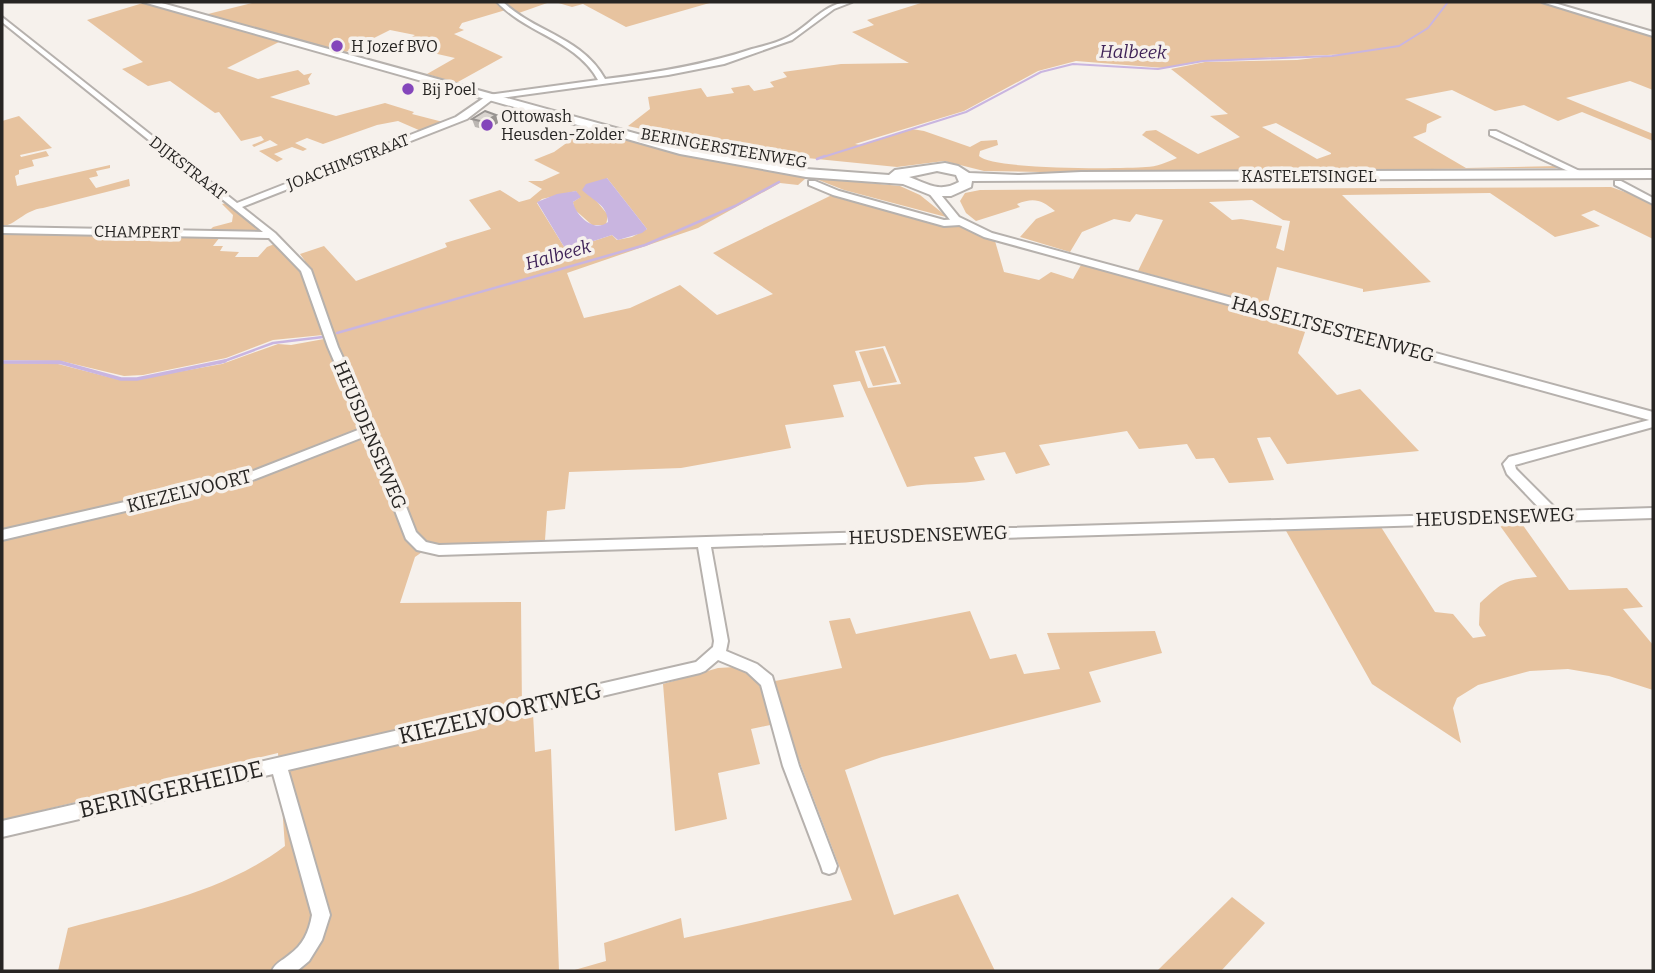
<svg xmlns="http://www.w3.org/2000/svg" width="1655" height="973" font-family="Bitter,serif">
<rect width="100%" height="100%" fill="#f6f1ec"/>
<g fill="#e7c39f" fill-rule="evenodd">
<polygon points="256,2 550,2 516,14 509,9 462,23 459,28 464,30 454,34 503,57 456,83 427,74 455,58 398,45 415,35 390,30 346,52 204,15"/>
<polygon points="555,2 713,2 626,27 583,4 572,7"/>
<path d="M924,2h615l114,33v55l-23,-9 -64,17 87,36v7l-71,-29 -24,9 -34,-16 -29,6 -43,-21 -47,9 37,18 -15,7 -1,8 -13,5 53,31 93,-2 6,2 -524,4 -57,-1 -40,-10 -47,6 -100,-10 -82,-12 -87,-19 22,-17 -2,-12 53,-9 6,9 27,-4 -3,-5 18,-3 5,6 20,-4 -4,-5 17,-5 -4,-5 58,-8 68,-1 -57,-31 22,-7 -7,-5zM1348,54l-51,6 -92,2 -34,7 57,45 -18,2 30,21 -42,17 -42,-24 -10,1 -4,4 35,23c-9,4 -21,9 -31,9 -26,2 -153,3 -167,-11l1,-5 18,-6 -1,-5 -16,1 -11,6 -46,-16 -12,-2 -51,16 -6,-1 109,-33 74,-40 38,-10 88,7 36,-7zM1276,123l55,30v1l-14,5 -55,-32z"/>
<polygon points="143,3 281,41 227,68 258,79 298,70 304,75 312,73 308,79 310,84 270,97 336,116 385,103 414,112 412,114 443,122 421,131 398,121 377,125 323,144 307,138 295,143 307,149 303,151 292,147 274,154 283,159 277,162 259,151 278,145 270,140 254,147 252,145 264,140 261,136 241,141 219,112 215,113 170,81 148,86 122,69 143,62 87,20"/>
<path d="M19,116l33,32 -32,7 1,2 25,-6 3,5 -17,4 2,6 -15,4v4l-4,2 2,10 93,-21v3l-14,3 2,5 -9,2 7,10 33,-9 1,7 -87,22c-19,2 -28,18 -41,18v-105z"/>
<path d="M586,129l97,26 50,10 74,12 93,9 20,9 36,29 39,17 9,31 35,8 12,-8 22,7 8,-14 226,61 -9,27 39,42 23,-6 59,62 -132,13 -17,-27 -13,1 17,42 -45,3 -15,-25 -18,1 -9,-15 -48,5 -12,-18 -88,14 11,20 -34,9 -11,-22 -31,5 11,23c-26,5 -52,2 -78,7l-47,-106 -27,4 11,32 -59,8 6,23 -110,20 -112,4 -4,37 -18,2 -2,29 -113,5 -17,12 -15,46 121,-1 1,110 11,1 2,39 16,-3 8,222h-501l10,-43c74,-20 155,-35 217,-82l-7,-93 -276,67v-457l56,1 62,16 18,-1 84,-15 56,-20 13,1 33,-6 -1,-4 -50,5 -47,18 -83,17 -19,1 -63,-15 -59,-1v-129l218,6 -7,9h10l-3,5 19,1 -4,5h23l9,-10 10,-4 18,21 10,-3 -5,-7 24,-8 32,35 91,-34 -2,-4 46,-14 -22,-29 31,-10 19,12 11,-3 12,-10 -14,-8h14l18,-8 -26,-13 20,-8zM607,178l40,51 -15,8 -15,3 -5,-5 -46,15 -29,-47 5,-4 34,-8 3,7 -6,4 1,7 18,16h14l2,-10 -14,-17zM805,179h11l28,11 102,27 -3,4 -109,-27 -121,59 60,41 -56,21 -37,-30 -50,23 -46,10 -17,-45 131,-45 82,-45 18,2zM885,346l16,38 -33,4 -13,-37z"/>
<path d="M1611,187l42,15v37l-59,-29 -13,5 19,11 -45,11 -65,-44 -148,2 89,87 -68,10v-3l-86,-22 -10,39 -129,-35 25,-51 -27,-6 -6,8 -16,-3 -32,13 -12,20 -50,-15 16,-18 19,-8c-13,-11 -21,-14 -38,-7l3,3 -44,14 -10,-8 -6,-12 5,-8 15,-3zM1252,200l31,20 7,1 -6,30 -8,-3 6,-22 -41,-7 -9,1 -23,-18z"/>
<polygon points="226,203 258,227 259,230 209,231 213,227 232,222 233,215 222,204"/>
<polygon points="883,348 897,382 873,386 859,352"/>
<path d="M1520,521l49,69 58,-2 16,19 -20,2 30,36v45l-44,-14 -41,-7 -38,2 -52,14 -21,13 -4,10 8,35 -89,-59 -87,-155 96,-2 54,85 18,2 20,24 13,-2 -7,-11 1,-22c24,-22 25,-23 57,-26l-39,-54z"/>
<polygon points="970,611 990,659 1016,654 1024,674 1060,669 1047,633 1155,631 1162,653 1089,672 1101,702 882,757 845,770 894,915 958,894 995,971 571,971 606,961 604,943 681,918 684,938 852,900 795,750 775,681 842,668 829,621 850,618 856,634"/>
<path d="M735,667c33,10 31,26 40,57l-24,5 9,35 -42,9 9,46 -52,12 -12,-147 55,-16z"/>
<polygon points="1232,897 1265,923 1221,971 1157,971"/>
</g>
<path fill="#c9b5e0" d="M607,178l40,51 -5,4 -24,7 -6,-5 -46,15 -29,-48 20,-8 19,-3 5,6 -8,5c3,14 21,31 35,20 -1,-18 -15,-21 -26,-32l4,-6z"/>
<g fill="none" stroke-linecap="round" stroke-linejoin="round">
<polyline stroke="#c9b5e0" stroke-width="2" points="820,158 966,112 1041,72 1073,64 1158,69 1203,61 1332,56 1399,46 1428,28 1448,2"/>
<g stroke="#c9b5e0" stroke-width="2.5">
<polyline points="817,159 825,156"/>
<polyline points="337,333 645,245 735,206 779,182"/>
<polyline points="2,362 61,363"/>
<polyline points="219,363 273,343 323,337"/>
</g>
<polyline stroke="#c9b5e0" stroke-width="3.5" points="2,362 59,362 121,379 137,379 225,361"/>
<defs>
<g id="minor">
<path d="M497,2h6c33,31 79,35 102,77 50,-6 99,-14 147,-30 12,-3 25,-6 36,-12 22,-11 37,-36 64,-35l-18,7 -42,31 -68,24 -56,11 -175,24 -26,20 -225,88 33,26 36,37 27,77 38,83 40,102 10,10 13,3 1104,-33 -36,-38 -4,-10 6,-7 144,-38v8l-138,38 1,4 42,42 95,-3v10l-942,29 17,94 -2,10 31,13 15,12 27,90 38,100 -2,6 -6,2 -6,-2 -2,-6 -38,-100 -22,-81 -14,-13 -29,-12 -13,11 -5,2 -412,97 42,145 -8,25 -13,21 -12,10h-25c3,-8 10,-10 17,-16 14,-10 20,-23 23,-40l-39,-141 -271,63v-16l694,-159 17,-15 1,-6 -16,-94 -259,8 -22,-5 -11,-11 -40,-103 -121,47 -243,57v-10l241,-55 120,-47 -35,-81 -27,-76 -32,-33 -267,-5v-6l261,5 -261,-210v-5l235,186 219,-86 32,-22 110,-15c-22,-40 -71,-46 -101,-78z"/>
<polygon points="1542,2 1551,2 1653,32 1653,36"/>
<polygon points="1490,131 1496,131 1588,175 1581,177 1490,135"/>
<polygon points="809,181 815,181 839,191 944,220 960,219 965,222 960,225 944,226 833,195 809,185"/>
<polygon points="1615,181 1621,181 1653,198 1653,204 1615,185"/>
</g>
<polygon id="tertiary" points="933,189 937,190 959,217 992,233 1653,412 1653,421 984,237 951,221 928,192"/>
<path id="primary" d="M143,2h15l523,144 125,23 83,6 6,-5 50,-7 13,3 11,7 50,2 62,-3 572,-2v8l-681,3 -1,6 -20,9h-18l-30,-12 -97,-7 -126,-23zM937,171l19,4 3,7c-19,11 -31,2 -50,-5z"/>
</defs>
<use href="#minor" stroke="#b6b1ad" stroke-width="4"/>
<use href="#tertiary" stroke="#b6b1ad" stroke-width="4"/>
<use href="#primary" stroke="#b6b1ad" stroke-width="4"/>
<use href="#minor" fill="#fff" fill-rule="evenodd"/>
<use href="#tertiary" fill="#fff" fill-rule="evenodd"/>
<use href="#primary" fill="#fff" fill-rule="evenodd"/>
</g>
<polygon fill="#bbb6b2" points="496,115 498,123 487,130 475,127 472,119"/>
<polygon fill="#989491" points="496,115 498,123 487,130 484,122"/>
<polygon fill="#d9d4cf" stroke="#989491" stroke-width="2" points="485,111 496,115 484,122 472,119"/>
<g fill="#8446bb" stroke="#f6f1ec" stroke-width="2.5">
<circle cx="337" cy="46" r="7"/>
<circle cx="408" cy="89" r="7"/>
<circle cx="487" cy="125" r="7"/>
</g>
<g text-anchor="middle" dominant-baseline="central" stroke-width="7" stroke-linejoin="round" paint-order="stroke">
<g font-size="16" fill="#272523" stroke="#f6f1ec" text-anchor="start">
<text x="351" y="46">H Jozef BVO</text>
<text x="422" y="89">Bij Poel</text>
<text x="501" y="116">Ottowash<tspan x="501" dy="18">Heusden-Zolder</tspan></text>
</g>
<g font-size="16" fill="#272523" stroke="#f6f1ec">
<text transform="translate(724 148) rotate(10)">BERINGERSTEENWEG</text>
<text transform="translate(348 162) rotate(-21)">JOACHIMSTRAAT</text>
<text transform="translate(188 168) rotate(38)">DIJKSTRAAT</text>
<text x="1309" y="176">KASTELETSINGEL</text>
<text transform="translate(137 232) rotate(1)">CHAMPERT</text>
</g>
<g font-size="18" font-style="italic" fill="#3f2358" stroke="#f6f1ec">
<text transform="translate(1133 52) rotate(1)">Halbeek</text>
<text transform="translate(558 255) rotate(-16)">Halbeek</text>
</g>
<g font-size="19" fill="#272523" stroke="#f6f1ec">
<text transform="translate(1333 329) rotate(15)">HASSELTSESTEENWEG</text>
<text transform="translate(370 435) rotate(67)">HEUSDENSEWEG</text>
<text transform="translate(189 491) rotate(-14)">KIEZELVOORT</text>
<text transform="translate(1495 517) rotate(-2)">HEUSDENSEWEG</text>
<text transform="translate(928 535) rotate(-2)">HEUSDENSEWEG</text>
</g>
<g font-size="23" fill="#272523" stroke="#f6f1ec">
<text transform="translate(500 713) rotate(-13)">KIEZELVOORTWEG</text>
<text transform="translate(171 789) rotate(-13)">BERINGERHEIDE</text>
</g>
</g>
<rect width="1655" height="973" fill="none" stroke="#272523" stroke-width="7"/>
</svg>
